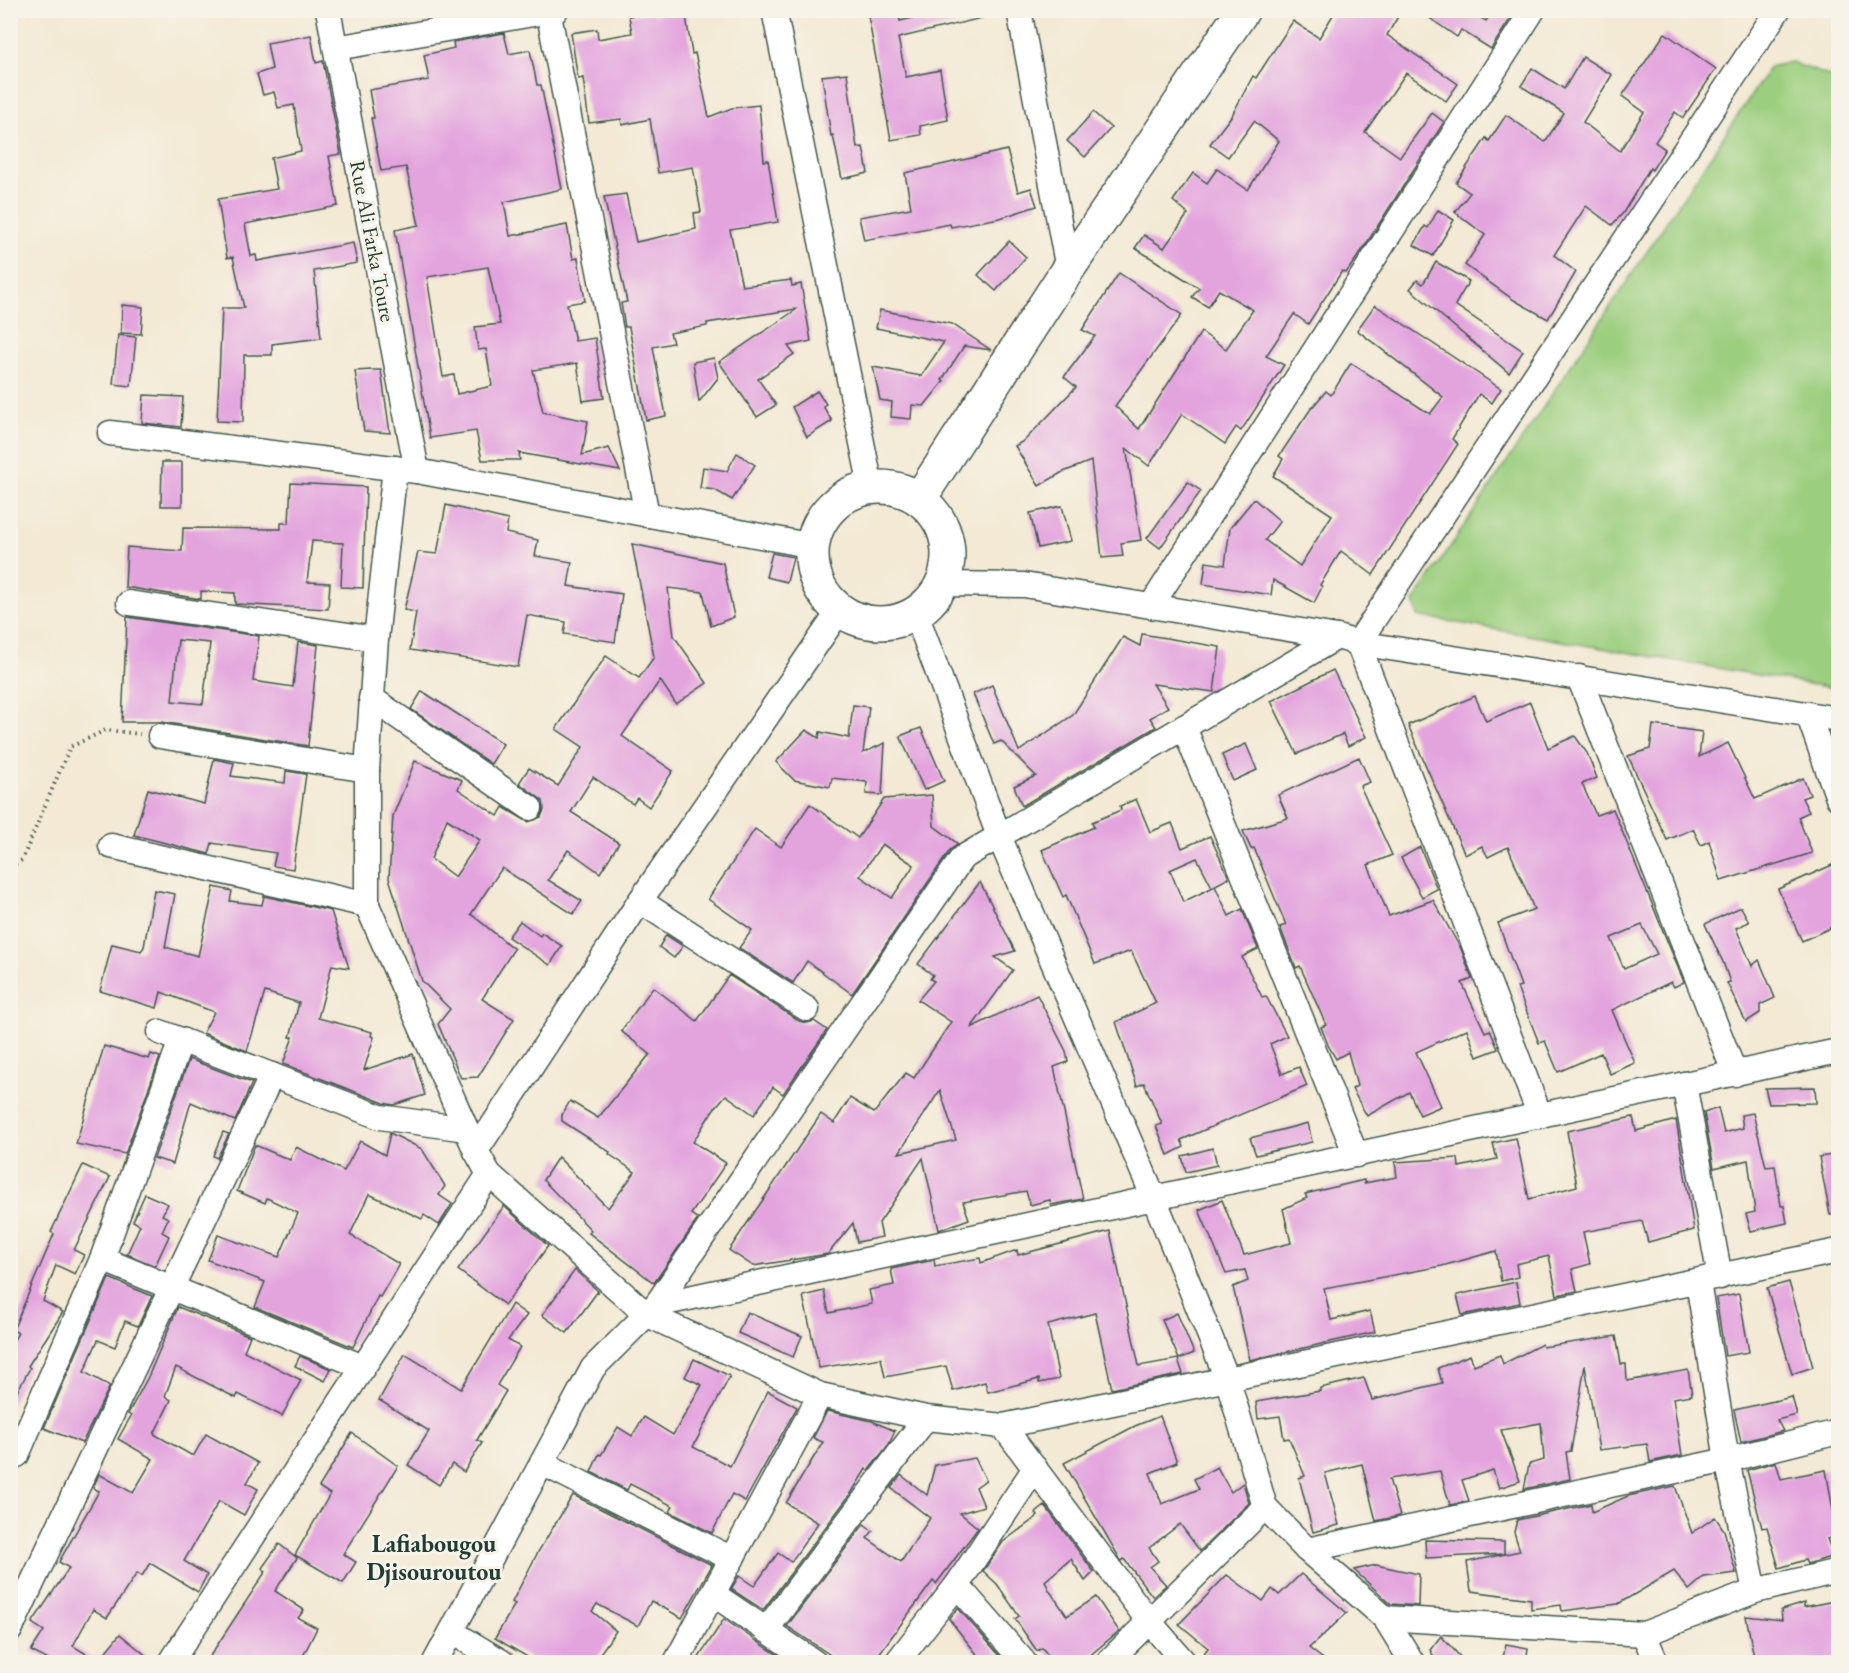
<svg xmlns="http://www.w3.org/2000/svg" width="1849" height="1673" font-family="'EB Garamond',serif">
<rect width="100%" height="100%" fill="#f7f3e8"/>
<filter id="ink" filterUnits="userSpaceOnUse"><feTurbulence type="fractalNoise" baseFrequency=".0167" numOctaves="2"/><feDisplacementMap in="SourceGraphic" scale="12" xChannelSelector="R" yChannelSelector="G"/><feConvolveMatrix kernelMatrix="1 2 1 2 8 2 1 2 1" color-interpolation-filters="sRGB"/></filter>
<filter id="wash" filterUnits="userSpaceOnUse"><feTurbulence type="fractalNoise" baseFrequency=".008" numOctaves="4" result="noise"/><feDisplacementMap in="SourceGraphic" scale="24" xChannelSelector="R" yChannelSelector="G"/><feGaussianBlur stdDeviation="1.35" result="paint"/><feColorMatrix in="noise" values="0 0 0 0 0 0 0 0 0 0 0 0 0 0 0 0 0 1.4 0 .05"/><feComposite in="paint" operator="in"/></filter>
<g filter="url(#wash)">
<rect width="100%" height="100%" fill="#f3e9d4"/>
<polygon fill="#9bce7e" stroke="#5d8659" stroke-width="1.5" points="1790,62 1838,79 1838,689 1418,616 1414,601 1770,67"/>
<g id="blocks">
<g fill="#e3a4de" fill-rule="evenodd">
<polygon points="685,10 692,54 695,53 709,117 732,108 759,105 764,161 768,160 778,222 730,230 742,286 791,280 792,286 801,284 811,341 788,346 794,354 758,379 776,405 757,417 719,362 797,309 707,323 707,326 670,333 673,343 653,347 666,416 646,420 629,327 625,327 621,303 627,302 604,197 626,194 636,242 696,229 694,213 701,212 693,167 658,173 650,119 622,125 621,119 589,123 583,78 578,79 571,33 597,29 598,39 632,33 629,16 652,12 653,15"/>
<polygon points="867,10 898,10 900,21 945,10 986,10 986,17 898,38 906,77 940,70 948,120 920,126 921,135 891,140"/>
<polygon points="1336,10 1402,10 1387,35 1458,84 1446,101 1406,73 1365,132 1400,157 1432,113 1444,122 1363,249 1346,273 1342,271 1308,324 1294,314 1266,356 1284,365 1241,431 1236,427 1225,444 1182,414 1149,466 1126,448 1141,540 1121,543 1123,556 1102,558 1091,461 1061,473 1039,486 1015,446 1025,440 1076,387 1064,377 1095,336 1082,330 1119,273 1182,315 1115,406 1139,429 1201,332 1226,349 1253,310 1219,290 1208,307 1192,297 1199,288 1135,248 1144,235 1164,248 1188,214 1173,201 1193,173 1207,183 1217,169 1248,190 1279,141 1254,121 1228,157 1210,144 1232,115 1253,76 1256,78 1293,21 1319,38"/>
<polygon points="1418,10 1467,10 1486,21 1493,10 1516,10 1491,49 1461,30 1457,37"/>
<path d="M504,33l5,21 21,-4 7,35h4l21,104 -58,13 6,34 57,-11 6,34 5,-1 7,43 -18,3 8,37 20,-3 9,60 -21,3 -6,-38 -44,7 10,42 45,9 -6,34 27,-7 11,23 -101,-18 1,7h-38l-6,-29 -46,7 -35,-208 24,-5 -13,-58 -25,4 -10,-53h3l-5,-28 60,-10 -5,-25 30,-7 -1,-6zM488,267l12,57 -25,3 3,23 8,-1 6,37 -35,8 -3,-19 -11,2 -16,-100z"/>
<polygon points="1665,33 1716,69 1683,118 1675,112 1655,142 1665,149 1652,170 1650,168 1623,213 1612,225 1586,206 1554,255 1576,272 1548,319 1514,300 1465,265 1485,235 1455,212 1470,193 1456,183 1486,138 1489,141 1506,115 1545,142 1564,113 1521,86 1532,68 1564,89 1583,57 1612,75 1583,122 1620,151 1644,112 1622,96"/>
<polygon points="311,35 316,63 323,61 341,154 329,156 338,206 245,224 251,256 256,255 257,261 353,243 357,263 314,271 321,338 272,344 272,355 244,355 243,422 217,421 222,308 244,308 233,257 227,258 218,199 277,189 271,158 301,151 294,105 278,108 274,92 263,95 257,74 272,69 267,43"/>
<polygon points="847,73 857,148 863,147 868,173 842,179 833,135 831,136 822,76"/>
<polygon points="1093,112 1111,128 1085,157 1067,141"/>
<polygon points="1007,150 1018,192 1031,188 1037,206 1000,218 951,227 950,224 864,240 859,217 911,208 905,173"/>
<polygon points="1438,210 1454,220 1433,256 1414,245 1425,226 1428,228"/>
<polygon points="1009,241 1026,257 996,291 978,275"/>
<polygon points="1436,262 1469,281 1455,305 1523,351 1509,373 1410,289 1417,280 1423,284"/>
<polygon points="122,305 143,307 141,334 121,333"/>
<polygon points="1375,305 1501,389 1492,403 1479,394 1452,439 1458,444 1373,575 1341,551 1320,585 1322,587 1314,603 1273,580 1271,595 1203,584 1206,562 1225,565 1230,528 1254,499 1280,521 1265,540 1300,566 1332,515 1273,476 1283,459 1279,456 1310,410 1326,391 1331,395 1351,363 1430,414 1443,397 1357,330"/>
<polygon points="880,310 952,324 991,350 964,346 942,380 944,381 924,406 912,405 911,419 891,417 892,402 880,400 873,367 921,376 944,342 876,328"/>
<polygon points="118,335 136,337 131,386 113,384"/>
<polygon points="714,358 718,378 699,402 693,362"/>
<polygon points="372,370 381,370 390,433 364,431 355,371"/>
<polygon points="817,391 826,404 823,406 832,421 807,437 792,407"/>
<polygon points="144,395 183,397 181,427 142,423"/>
<polygon points="737,453 755,465 732,500 715,490 700,488 703,467 727,471"/>
<polygon points="162,462 182,462 182,506 161,506"/>
<polygon points="1188,482 1201,491 1160,548 1147,538"/>
<polygon points="291,483 366,487 363,588 341,587 343,543 312,541 307,582 330,583 328,609 235,604 235,593 201,591 201,599 125,587 127,547 182,551 183,528 281,529 281,523 289,523"/>
<polygon points="446,505 508,520 506,533 538,540 535,556 572,562 568,586 622,594 615,642 564,634 566,622 527,615 518,667 410,650 416,612 404,610 418,552 437,554"/>
<polygon points="1062,506 1071,541 1038,548 1030,513"/>
<path d="M632,544l91,19 11,54 -23,9 -8,-34 -35,-4 6,48 33,47 -31,21 -16,-24 -38,56 51,35 -24,36 -12,-9 -4,6 -40,-27 -22,35 48,31 -19,30 -32,-23 -20,30 34,21 -9,13 -71,-46 -31,46 43,35 -32,50 32,20 -36,58 -17,1 -23,-54 12,-15 -28,-28 -33,-103 4,-62 22,-55 47,19 -4,9 40,27 5,-9 25,15 13,-5 3,-7 -1,-9 -24,-18 10,-15 29,18 25,-39 -27,-18 50,-73 33,22 15,-21zM447,819l33,21 -25,37 -24,-18z"/>
<polygon points="772,553 793,557 787,582 766,577"/>
<path d="M127,617l132,19 -6,45 40,6 5,-45 20,3 -10,101 -146,-24h-40zM178,640l32,3 -7,61 -31,-3z"/>
<polygon points="1142,634 1220,647 1214,692 1153,684 1168,707 1150,718 1156,727 1022,806 1014,786 1036,776 1001,741 994,744 973,694 992,685 1019,751 1073,715 1123,637 1140,646"/>
<polygon points="1333,670 1366,737 1348,746 1343,734 1297,754 1271,701"/>
<polygon points="422,691 503,744 491,764 411,709"/>
<path d="M1475,696l11,25 44,-19 18,46 27,-12 12,17 10,25 -15,6 14,31 17,-6 71,173 -10,5 -3,-5 -59,28 23,53 -25,11 -9,-21 -43,19 -13,-31 -6,2 -22,-56 4,-1 -23,-63 36,-14 -26,-62 -20,10 -6,-11 -17,9 -57,-130zM1642,925l15,29 -33,15 -13,-31z"/>
<polygon points="853,705 869,707 863,753 885,743 882,795 866,794 867,782 832,778 830,787 794,780 776,762 806,730 819,738 820,732 849,738"/>
<polygon points="1653,725 1702,732 1699,757 1728,743 1755,799 1803,778 1810,795 1802,798 1809,812 1798,817 1812,853 1721,881 1709,841 1701,845 1693,829 1667,840 1628,756 1650,749"/>
<polygon points="921,728 944,781 924,790 900,736"/>
<polygon points="1246,744 1257,770 1233,781 1222,755"/>
<polygon points="1359,757 1370,782 1360,786 1392,855 1368,865 1389,916 1433,900 1461,949 1472,979 1462,983 1485,1032 1490,1030 1498,1049 1477,1057 1467,1029 1416,1052 1441,1106 1420,1115 1409,1092 1367,1116 1352,1089 1357,1086 1348,1052 1336,1059 1328,1045 1321,1027 1326,1025 1300,966 1296,968 1280,927 1286,925 1254,848 1251,849 1243,831 1288,818 1278,795"/>
<polygon points="214,759 234,763 231,776 285,783 286,771 306,774 293,869 273,866 276,853 212,843 209,854 134,835 148,789 204,804"/>
<path d="M932,795l2,31 24,18 -8,6 -98,144 -45,-33 -14,22 -54,-35 13,-18 -44,-31 47,-70 26,18 29,-43 48,34 26,-39zM882,844l32,21 -22,33 -32,-22z"/>
<polygon points="1136,799 1150,832 1172,823 1182,848 1210,836 1229,878 1212,887 1197,858 1170,870 1183,902 1215,886 1229,916 1242,909 1258,949 1242,957 1262,997 1266,996 1287,1036 1270,1044 1282,1074 1299,1067 1307,1086 1181,1140 1184,1147 1168,1155 1156,1126 1162,1124 1144,1083 1137,1086 1116,1022 1156,1003 1131,951 1095,964 1066,895 1063,897 1042,850 1094,827 1092,822 1121,810 1120,806"/>
<polygon points="1420,847 1437,889 1422,897 1401,858"/>
<polygon points="1839,862 1839,924 1802,941 1778,889"/>
<path d="M980,882l35,69 -20,6 18,13 -42,58 66,-33 29,56 2,11 -14,5 29,132 -32,6 -1,-5 -20,5 -4,-14 -63,11 6,17 -30,11 -16,-72 -44,65 3,14 -25,5 -4,-19 -25,31 -75,12 -24,-16 92,-136 13,9 16,-25 24,15 32,-40 8,5 37,-56 -33,-22 16,-19 -4,-2 3,-4 -15,-11zM940,1090l16,50 -57,13z"/>
<polygon points="214,887 232,891 230,901 262,905 264,896 331,911 349,968 332,965 318,1018 372,1032 371,1036 374,1037 364,1070 413,1054 425,1095 394,1105 384,1103 283,1064 293,1037 290,1037 299,1003 265,992 247,1051 203,1033 214,1012 161,992 157,1008 100,991 112,944 141,951 144,947 154,890 175,894 165,947 198,956"/>
<polygon points="1741,907 1749,922 1736,928 1752,966 1759,960 1775,998 1760,1005 1760,1013 1746,1022 1727,983 1730,982 1723,962 1705,924"/>
<polygon points="520,921 540,936 542,933 562,946 550,965 508,937"/>
<polygon points="666,935 683,946 674,958 659,947"/>
<polygon points="729,975 799,1021 807,1023 814,1021 827,1030 783,1094 773,1087 754,1115 726,1095 713,1110 693,1142 726,1163 691,1214 698,1219 654,1283 589,1233 591,1230 543,1180 558,1157 608,1208 635,1172 609,1154 610,1152 562,1121 562,1115 570,1101 598,1118 650,1054 621,1031 653,987 697,1021"/>
<polygon points="104,1046 149,1059 151,1054 160,1057 125,1154 76,1144"/>
<polygon points="189,1059 252,1083 235,1121 191,1102 173,1164 154,1158"/>
<polygon points="1815,1087 1816,1103 1769,1104 1765,1088"/>
<polygon points="1718,1108 1724,1133 1743,1128 1741,1115 1753,1113 1766,1167 1775,1166 1781,1206 1784,1206 1787,1223 1751,1231 1746,1214 1755,1212 1748,1160 1714,1168 1704,1113"/>
<polygon points="1633,1117 1636,1131 1676,1120 1694,1230 1648,1242 1642,1221 1583,1232 1590,1264 1572,1269 1577,1291 1557,1295 1549,1256 1516,1264 1518,1277 1501,1281 1496,1251 1442,1266 1324,1288 1331,1320 1370,1311 1375,1332 1250,1360 1233,1287 1248,1281 1245,1270 1226,1274 1199,1210 1222,1200 1244,1255 1291,1243 1283,1209 1307,1198 1305,1194 1364,1180 1364,1183 1397,1177 1395,1162 1458,1158 1459,1167 1497,1159 1493,1143 1516,1138 1529,1199 1577,1186 1567,1131"/>
<polygon points="1308,1123 1312,1142 1256,1155 1250,1138"/>
<polygon points="223,1132 229,1134 217,1158 213,1156"/>
<polygon points="390,1133 422,1149 445,1186 439,1195 452,1204 439,1225 424,1215 422,1219 369,1194 350,1235 399,1264 380,1297 378,1296 353,1347 255,1307 265,1282 208,1260 218,1235 279,1257 298,1213 267,1198 265,1203 237,1191 255,1145 290,1160 296,1147 344,1171 360,1141 385,1155"/>
<polygon points="1213,1148 1217,1165 1186,1172 1182,1156"/>
<polygon points="1839,1154 1839,1214 1830,1215 1819,1157"/>
<polygon points="83,1165 110,1177 74,1250 84,1255 75,1274 56,1265 43,1301 63,1312 28,1366 30,1368 10,1405 10,1346 18,1333 13,1330 54,1234 51,1232"/>
<polygon points="145,1194 168,1204 162,1215 168,1218 162,1232 169,1236 155,1266 127,1254 140,1225 133,1221"/>
<polygon points="504,1206 548,1246 505,1305 458,1270"/>
<polygon points="1110,1231 1139,1366 1178,1359 1183,1374 1112,1389 1095,1313 1048,1325 1059,1379 1039,1383 1039,1379 988,1392 985,1382 953,1391 946,1366 885,1377 881,1358 819,1368 803,1296 824,1291 829,1313 872,1304 869,1290 894,1285 891,1269 934,1260 935,1266 980,1258 981,1263 1017,1250 1018,1255"/>
<polygon points="575,1270 598,1291 567,1333 542,1315"/>
<polygon points="109,1278 152,1296 138,1326 125,1321 115,1347 98,1340 84,1372 110,1386 82,1443 44,1428"/>
<polygon points="1516,1282 1520,1303 1462,1315 1457,1295"/>
<polygon points="1789,1282 1813,1367 1792,1374 1767,1288"/>
<polygon points="1739,1294 1749,1352 1725,1356 1716,1298"/>
<polygon points="512,1304 527,1315 508,1340 520,1347 497,1385 506,1391 477,1440 482,1443 464,1472 452,1464 439,1485 408,1465 429,1431 379,1400 405,1354 461,1389"/>
<polygon points="178,1307 250,1336 244,1351 301,1380 282,1416 238,1394 236,1398 176,1367 165,1396 171,1400 154,1434 191,1455 194,1455 206,1434 258,1463 247,1483 258,1489 244,1515 219,1501 184,1561 207,1575 198,1592 150,1563 142,1576 137,1573 107,1618 93,1609 73,1646 98,1661 120,1634 154,1662 52,1662 31,1651 44,1631 32,1623 69,1568 59,1562 99,1491 93,1488 99,1474 133,1493 153,1459 118,1439 131,1416 128,1414 148,1377"/>
<polygon points="747,1312 802,1336 793,1357 738,1333"/>
<polygon points="1177,1313 1194,1353 1179,1359 1162,1320"/>
<polygon points="1616,1336 1621,1364 1626,1364 1627,1381 1688,1370 1692,1395 1673,1398 1682,1455 1650,1462 1647,1444 1599,1450 1585,1365 1571,1451 1566,1452 1570,1479 1524,1489 1529,1464 1544,1460 1541,1423 1501,1430 1520,1481 1499,1488 1493,1470 1462,1480 1469,1501 1450,1505 1440,1471 1389,1479 1400,1516 1376,1521 1362,1464 1325,1473 1339,1525 1313,1532 1299,1478 1305,1476 1289,1438 1284,1439 1280,1416 1258,1419 1256,1402 1320,1391 1320,1388 1364,1378 1372,1400 1442,1383 1438,1368 1470,1355 1474,1365 1500,1355 1503,1364 1542,1344 1543,1347"/>
<polygon points="300,1356 331,1369 325,1381 295,1366"/>
<polygon points="694,1359 730,1376 693,1447 730,1466 768,1391 797,1407 745,1501 732,1494 712,1533 670,1512 673,1506 630,1484 627,1490 591,1472 599,1454 601,1455 618,1427 632,1436 644,1417 673,1435 702,1385 685,1377"/>
<polygon points="1792,1397 1797,1415 1777,1420 1783,1431 1741,1442 1734,1410"/>
<polygon points="827,1411 872,1421 895,1431 889,1444 868,1471 866,1469 852,1492 763,1610 731,1589 739,1576 754,1586 778,1553 791,1562 818,1523 786,1503 823,1442 813,1438"/>
<polygon points="1160,1416 1177,1462 1150,1473 1162,1504 1199,1489 1194,1479 1217,1467 1231,1492 1243,1483 1249,1503 1200,1551 1180,1524 1149,1548 1158,1561 1150,1567 1166,1585 1153,1597 1124,1559 1121,1561 1119,1557 1064,1463 1135,1426"/>
<polygon points="352,1433 398,1466 343,1554 356,1562 343,1583 295,1555 330,1494 319,1487"/>
<polygon points="975,1458 986,1480 976,1487 984,1506 960,1513 978,1528 936,1584 933,1581 873,1662 841,1662 787,1626 864,1524 873,1531 867,1538 901,1562 930,1518 891,1488 901,1475 927,1495 935,1465"/>
<polygon points="1776,1462 1781,1479 1826,1470 1834,1516 1839,1514 1839,1535 1827,1539 1834,1556 1807,1564 1805,1560 1779,1568 1767,1527 1762,1528 1747,1470"/>
<polygon points="1675,1486 1692,1533 1715,1517 1724,1530 1736,1573 1704,1577 1689,1590 1674,1571 1618,1604 1562,1611 1561,1605 1531,1609 1531,1599 1471,1591 1467,1562 1520,1551 1514,1532 1517,1520 1591,1504 1592,1512 1628,1496"/>
<polygon points="573,1495 712,1565 682,1618 651,1601 638,1626 597,1604 592,1611 616,1631 594,1662 536,1662 495,1638 515,1604 512,1602 538,1552"/>
<polygon points="1045,1506 1094,1572 1085,1581 1071,1559 1045,1581 1049,1590 1067,1616 1096,1597 1119,1631 1082,1662 1054,1662 1042,1648 1037,1651 1015,1619 1019,1616 997,1584 983,1571 1003,1542 1038,1516 1036,1513"/>
<polygon points="1425,1540 1504,1542 1504,1554 1426,1558"/>
<polygon points="279,1544 297,1558 275,1591 304,1610 298,1618 317,1628 300,1662 206,1662 266,1571 262,1568"/>
<polygon points="1376,1565 1419,1574 1418,1606 1391,1604 1354,1570"/>
<polygon points="1301,1574 1347,1613 1309,1648 1327,1662 1212,1662 1204,1653 1208,1648 1179,1624 1227,1575 1263,1601 1272,1589 1279,1595"/>
<polygon points="1839,1600 1839,1662 1755,1662 1746,1616 1782,1620 1781,1610 1804,1603 1804,1607"/>
<polygon points="958,1608 1000,1656 991,1662 983,1662 949,1619"/>
<polygon points="724,1619 758,1642 789,1662 696,1662"/>
<polygon points="1441,1636 1465,1662 1437,1662 1430,1650"/>
<polygon points="1506,1644 1528,1648 1526,1662 1502,1662"/>
</g>
</g>
</g>
<g filter="url(#ink)">
<use href="#blocks" fill-opacity="0" stroke="#3f574c" stroke-width="1.5"/>
<g fill="none" stroke-linecap="round" stroke-linejoin="round">
<defs>
<g id="street">
<polyline points="328,10 417,471"/>
<polyline points="548,10 647,515"/>
<polyline points="774,10 871,487"/>
<polyline points="1019,10 1068,269"/>
<polyline points="336,48 556,10"/>
<polyline points="110,433 417,471 813,546"/>
<polyline points="395,468 376,639 367,770 367,905 476,1151 489,1174 646,1314 820,1395 926,1418 1003,1426 1838,1251"/>
<polyline points="942,584 1024,585 1337,637 1358,643 1838,719"/>
<polyline points="129,603 376,639"/>
<polyline points="1151,606 1533,10"/>
<polyline points="916,614 999,836 1154,1198 1228,1381 1265,1507 1307,1550 1385,1618 1644,1634 1755,1591 1838,1571"/>
<polyline points="1579,677 1735,1074"/>
<polyline points="371,698 530,808"/>
<polyline points="1808,714 1838,798"/>
<polyline points="1184,727 1356,1155"/>
<polyline points="160,736 367,770"/>
<polyline points="111,846 367,905"/>
<polyline points="640,901 807,1009"/>
<polyline points="160,1032 380,1117 466,1129"/>
<polyline points="1684,1084 1720,1277"/>
<polyline points="1540,1116 1358,643 1778,10"/>
<polyline points="476,1151 640,901 840,610"/>
<polyline points="102,1259 363,1367"/>
<polyline points="1698,1282 1727,1460 1755,1591"/>
<polyline points="656,1305 1838,1051"/>
<polyline points="1003,1426 1148,1620 1184,1662"/>
<polyline points="17,1455 102,1259 181,1040"/>
<polyline points="542,1463 732,1559"/>
<polyline points="1307,1550 1727,1460 1838,1432"/>
<polyline points="957,1585 1024,1662"/>
<polyline points="713,1594 814,1662"/>
<polyline points="1385,1618 1412,1662"/>
<polyline points="10,1630 272,1075"/>
<polyline points="766,1630 926,1418"/>
<polyline points="452,1632 502,1662"/>
<polyline points="1644,1634 1656,1662"/>
<polyline points="171,1662 489,1174"/>
<polyline points="435,1662 593,1368 656,1305 962,858 1337,637"/>
<polyline points="676,1662 820,1395"/>
<polyline points="897,1662 957,1585 1035,1468"/>
<polyline points="1108,1662 1265,1507"/>
</g>
<g id="secondary">
<circle cx="880" cy="555" r="68"/>
<polyline points="920,498 1068,269 1243,10"/>
</g>
</defs>
<use href="#street" stroke="#3f574c" stroke-width="27"/>
<use href="#secondary" stroke="#3f574c" stroke-width="36"/>
<polyline stroke="#3f574c" stroke-width="4" stroke-dasharray="1.5 4.5" stroke-linecap="butt" points="10,867 22,860 70,747 106,730 140,734"/>
<use href="#street" stroke="#fff" stroke-width="24"/>
<use href="#secondary" stroke="#fff" stroke-width="33"/>
</g>
</g>
<g text-anchor="middle" dominant-baseline="central" stroke-width="6" stroke-linejoin="round" paint-order="stroke">
<g font-size="21" fill="#1f3d34" stroke="#f7f3e8">
<text transform="translate(373 241) rotate(79)">Rue Ali Farka Toure</text>
</g>
<g font-size="24" font-weight="bold" fill="#1f3d34" stroke="#f7f3e8">
<text x="434" y="1543">Lafiabougou<tspan x="434" dy="28">Djisouroutou</tspan></text>
</g>
</g>
<rect width="1849" height="1673" fill="none" stroke="#f7f3e8" stroke-width="36"/>
</svg>
